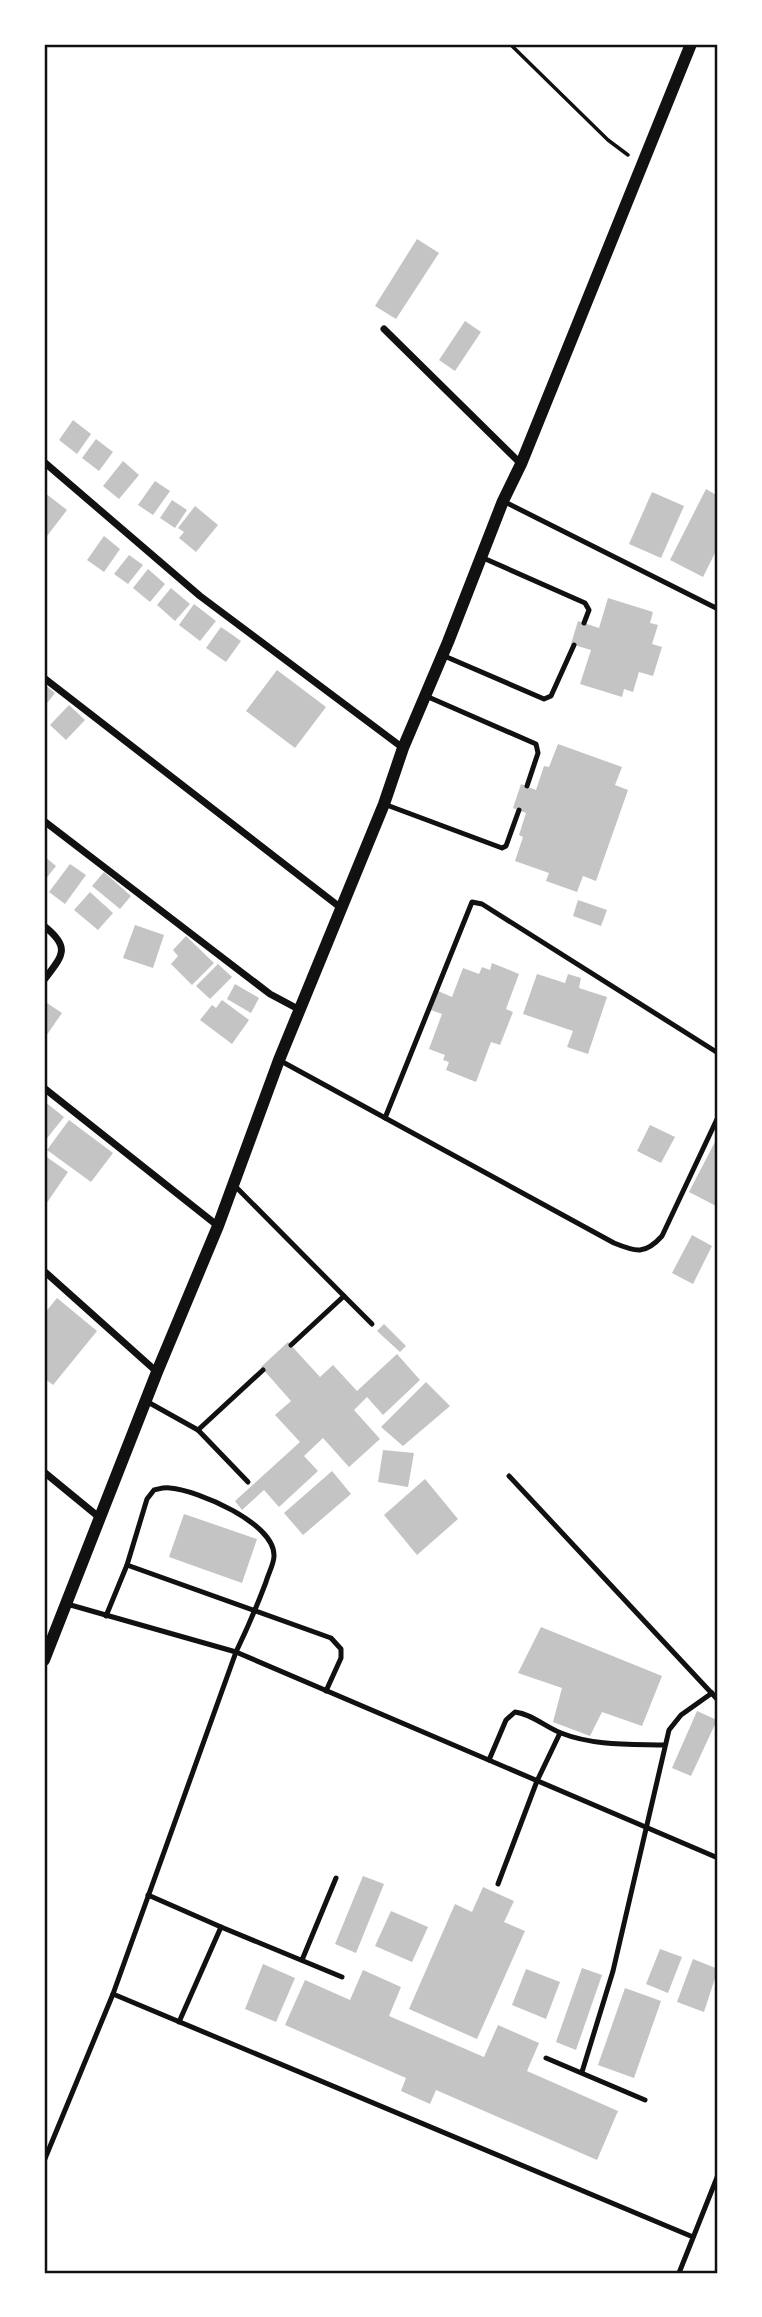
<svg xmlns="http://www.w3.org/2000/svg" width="762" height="2317" font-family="Ubuntu,sans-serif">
<rect width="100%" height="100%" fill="#fff"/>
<g fill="#c4c4c4">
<polygon points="417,239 439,253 396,319 375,306"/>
<polygon points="465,321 481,332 455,371 439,360"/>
<polygon points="73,420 91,434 77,454 59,440"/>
<polygon points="96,439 113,452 99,471 82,458"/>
<polygon points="123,461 139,475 119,499 103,486"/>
<polygon points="155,481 170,491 153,515 138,505"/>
<polygon points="706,489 718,496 718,547 703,577 670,560"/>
<polygon points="652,492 684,506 661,558 629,544"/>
<polygon points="45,493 67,510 47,536 44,533"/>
<polygon points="172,500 187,510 175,528 160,518"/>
<polygon points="195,506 218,525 196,552 179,538 184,532 178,528"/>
<polygon points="104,536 120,549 104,572 87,560"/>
<polygon points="129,555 143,565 128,584 114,574"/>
<polygon points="148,569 165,584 150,602 133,588"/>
<polygon points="171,588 190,604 175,621 157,605"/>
<polygon points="608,598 653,612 650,623 658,625 652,644 662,647 653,676 639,672 633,692 624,689 622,697 580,684 591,650 571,644 578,621 599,628"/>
<polygon points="194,604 216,621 200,641 179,625"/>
<polygon points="221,627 241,641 226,662 206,648"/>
<polygon points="277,670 326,707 295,748 246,711"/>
<polygon points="44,684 55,693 44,707"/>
<polygon points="69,705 85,720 66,740 50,725"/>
<polygon points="558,744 622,767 615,785 628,790 596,881 583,876 577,892 546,881 549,873 515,861 523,837 519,835 526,813 513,808 521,784 536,790 544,766 549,767"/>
<polygon points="44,856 56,866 44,881"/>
<polygon points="70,864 86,875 65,904 49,892"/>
<polygon points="104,872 131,896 120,909 92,886"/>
<polygon points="90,892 113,913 98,930 74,910"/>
<polygon points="578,900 607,910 601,926 573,916"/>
<polygon points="135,925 164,935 153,968 123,958"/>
<polygon points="186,936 214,963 192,985 171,964 178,956 173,950"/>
<polygon points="492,963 519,974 506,1009 513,1012 500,1045 491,1042 476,1082 446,1070 449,1062 443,1060 445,1055 429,1049 442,1014 431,1010 438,991 452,997 463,968 479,974 482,967 490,970"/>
<polygon points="218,964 232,977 210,999 196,986"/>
<polygon points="537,974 565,983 568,974 581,978 579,988 607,997 588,1054 567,1047 573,1031 523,1014"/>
<polygon points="235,984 259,998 251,1013 227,999"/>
<polygon points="222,1000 249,1020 232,1044 200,1020 212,1005 216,1008"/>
<polygon points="44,1001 62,1013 44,1039"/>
<polygon points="44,1101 64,1117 44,1142"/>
<polygon points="69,1120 113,1153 91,1182 47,1150"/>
<polygon points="650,1125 675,1137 661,1163 637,1151"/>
<polygon points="718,1136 718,1207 689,1192"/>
<polygon points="44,1155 68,1172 44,1207"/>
<polygon points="692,1235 712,1246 693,1284 672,1273"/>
<polygon points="57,1298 97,1331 53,1385 44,1378 44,1314"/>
<polygon points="384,1324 406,1346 400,1352 377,1331"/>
<polygon points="288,1342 320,1377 333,1365 357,1391 397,1354 420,1380 383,1415 367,1397 354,1410 380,1439 349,1467 323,1438 304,1456 318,1471 279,1507 264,1490 242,1510 235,1501 300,1442 275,1415 291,1401 261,1367"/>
<polygon points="426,1382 450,1406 403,1446 381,1427"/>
<polygon points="383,1450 414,1453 408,1487 378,1482"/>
<polygon points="332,1471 351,1494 303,1535 284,1513"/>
<polygon points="425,1479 458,1519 417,1555 384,1515"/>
<polygon points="184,1514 257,1539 242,1583 169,1557"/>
<polygon points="541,1627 662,1676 642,1726 602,1712 590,1736 553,1722 562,1688 518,1673"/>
<polygon points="697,1711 717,1720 691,1776 672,1768"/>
<polygon points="363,1876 384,1884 356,1953 335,1944"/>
<polygon points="483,1887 514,1901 504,1922 525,1931 477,2039 409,2009 455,1904 472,1912"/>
<polygon points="391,1911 428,1927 412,1962 375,1946"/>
<polygon points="660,1949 682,1957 668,1993 646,1984"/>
<polygon points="693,1959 718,1969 704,2012 677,2002"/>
<polygon points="263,1964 295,1978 276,2022 245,2009"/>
<polygon points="582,1968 602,1975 576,2050 556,2042"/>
<polygon points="526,1969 560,1982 546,2019 512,2005"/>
<polygon points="363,1970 401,1987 389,2016 484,2057 498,2025 539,2043 527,2071 618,2111 597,2160 436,2090 430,2104 401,2091 406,2078 285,2025 305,1980 350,2000"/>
<polygon points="625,1988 661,2001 634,2078 598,2065"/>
</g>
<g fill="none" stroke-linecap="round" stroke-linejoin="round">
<polyline stroke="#111" stroke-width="3.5" points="510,44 608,140 628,155"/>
<g stroke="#111" stroke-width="5">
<polyline points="503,501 718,609"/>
<polyline points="481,557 585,603 589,610 584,623"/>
<polyline points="442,655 544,699 551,696 574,645"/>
<polyline points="426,696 536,744 538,753 527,786"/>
<polyline points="384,804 502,848 506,846 519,810"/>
<path d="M279,1060l335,183c22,9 31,12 48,-7l56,-119"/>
<polyline points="385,1118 472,902 482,904 718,1053"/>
<polyline points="235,1186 344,1296 291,1345"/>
<polyline points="344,1296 372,1324"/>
<polyline points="146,1401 198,1430 248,1482"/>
<polyline points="198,1430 263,1370"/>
<polyline points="509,1476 718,1700"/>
<polyline points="127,1565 331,1638 341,1649 341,1658 326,1691"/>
<polyline points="67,1604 236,1652 718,1858"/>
<path d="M489,1760l17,-40 9,-8c17,2 30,15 46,21 33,13 69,11 104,12"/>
<polyline points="498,1884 537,1781 560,1733"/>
<polyline points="148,1895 221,1927"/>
<polyline points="302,1960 336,1878"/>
<polyline points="113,1994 693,2237"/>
<polyline points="179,2022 221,1927 342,1977"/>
<polyline points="546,2058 645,2100"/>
<polyline points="582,2072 613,1971 669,1730 681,1715 712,1693"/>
<path d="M44,2161l69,-167 123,-342c11,-23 21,-46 30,-70 2,-8 8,-18 8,-26 1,-33 -77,-66 -104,-68 -6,-1 -11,1 -16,2l-7,9 -20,66 -21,51"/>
<polyline points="679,2273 718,2175"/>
</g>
<g stroke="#111" stroke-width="7">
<polyline points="384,329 521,464"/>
<polyline points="44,462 200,596 403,748"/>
<polyline points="44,678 341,908"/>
<polyline points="44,821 270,994 300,1010"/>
<path d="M44,926c28,22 18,30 0,54"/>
<polyline points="44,1088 218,1226"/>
<polyline points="44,1271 157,1372"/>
<polyline points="44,1472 100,1518"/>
</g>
<polyline stroke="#111" stroke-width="12" points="44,1660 157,1372 218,1226 279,1060 384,804 403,748 448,642 503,501 521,464 691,44"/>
</g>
<rect width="762" height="2317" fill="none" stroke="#ffffff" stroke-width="91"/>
<rect x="46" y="46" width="670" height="2226" fill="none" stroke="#111" stroke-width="2.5"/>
</svg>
